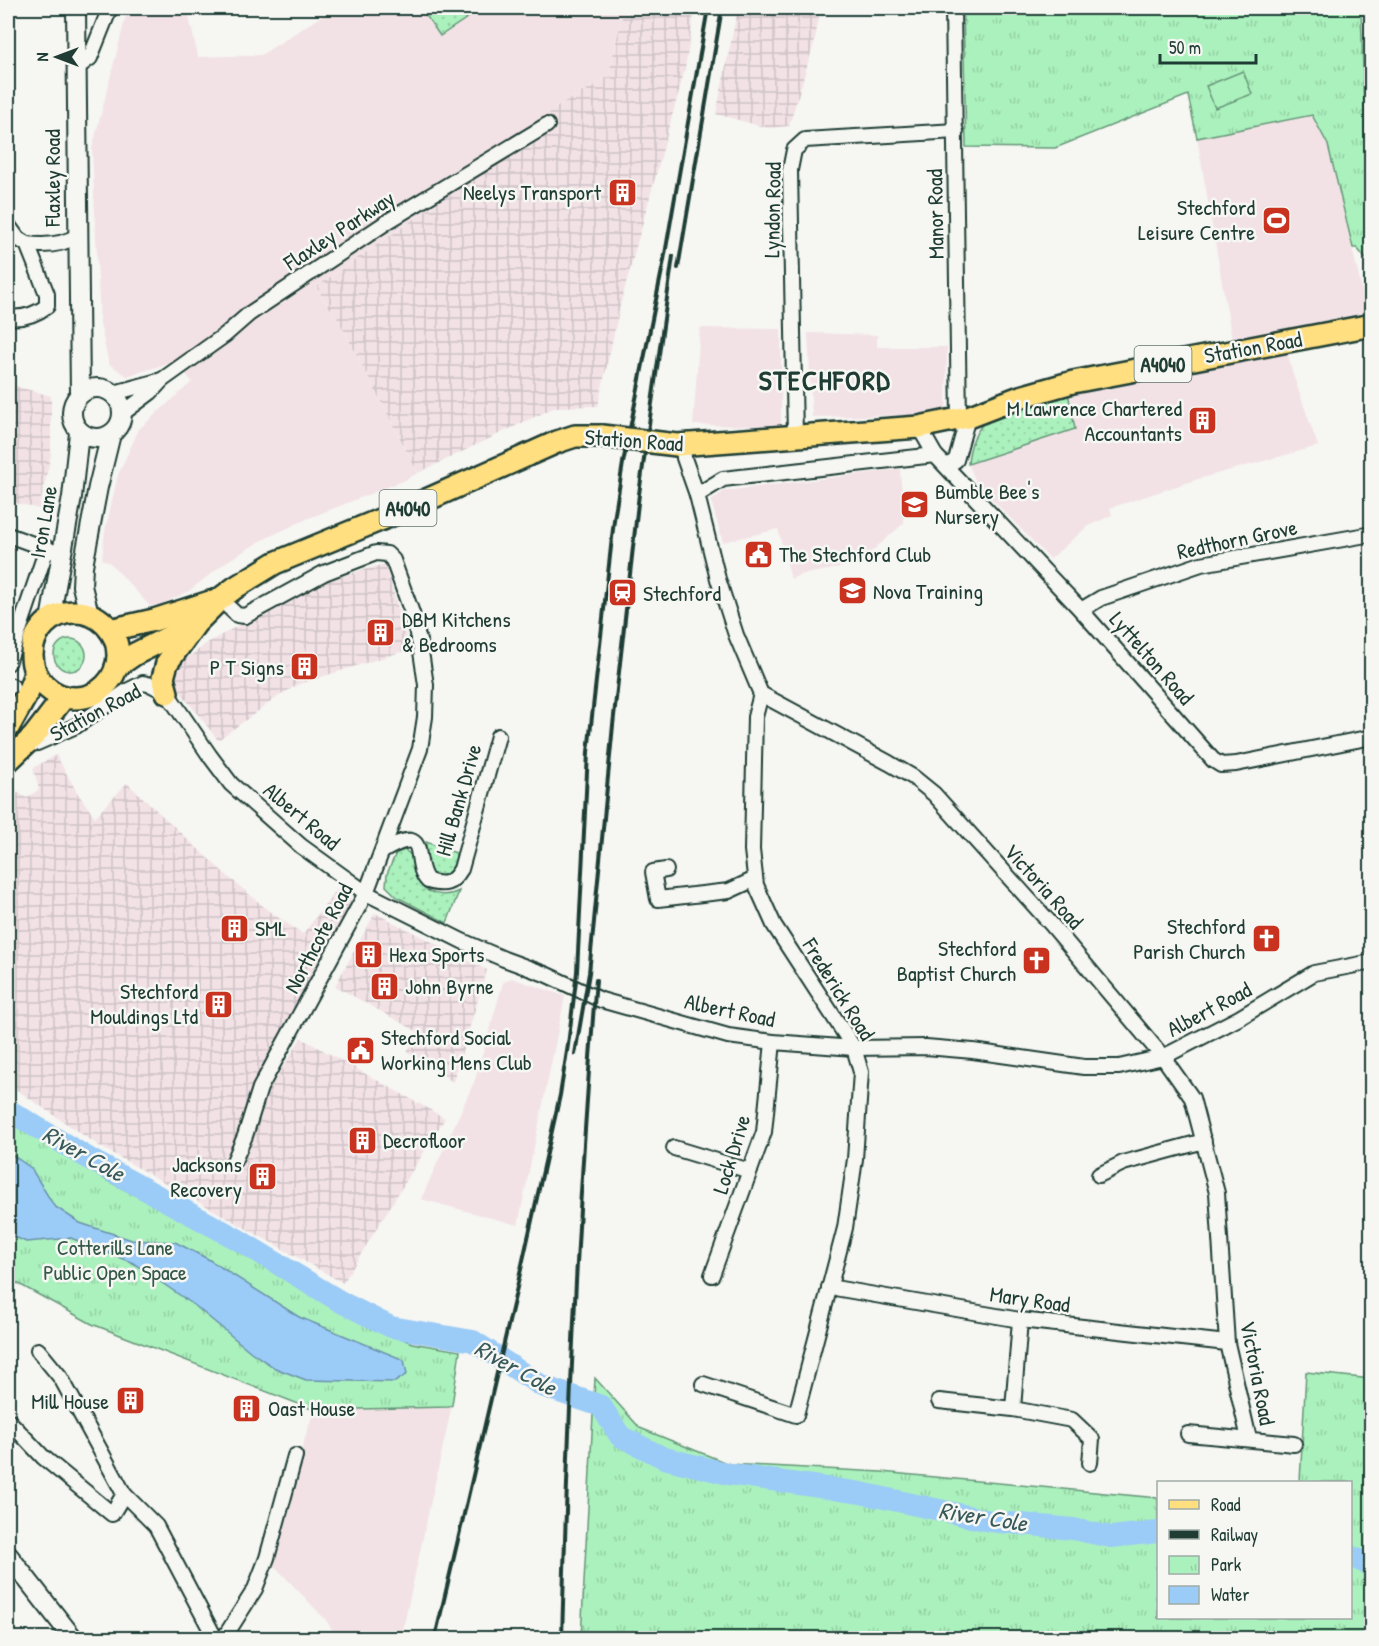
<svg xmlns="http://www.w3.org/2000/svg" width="1379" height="1646" font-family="'Patrick Hand',sans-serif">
<defs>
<pattern id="industrial-grid" width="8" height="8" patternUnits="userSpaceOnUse" patternTransform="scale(1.5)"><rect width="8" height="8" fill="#f2e2e6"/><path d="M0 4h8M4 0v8" fill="none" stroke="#cfc3c6"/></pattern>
<pattern id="grass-dots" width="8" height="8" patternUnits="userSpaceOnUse" patternTransform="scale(1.5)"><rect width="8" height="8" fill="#abf1bd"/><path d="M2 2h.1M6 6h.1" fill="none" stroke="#93d0a3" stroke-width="1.8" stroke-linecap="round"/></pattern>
<pattern id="park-tufts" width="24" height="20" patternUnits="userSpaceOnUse" patternTransform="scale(1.5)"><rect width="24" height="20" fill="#abf1bd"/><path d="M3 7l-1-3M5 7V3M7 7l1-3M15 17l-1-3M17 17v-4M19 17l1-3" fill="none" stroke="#93d0a3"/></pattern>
</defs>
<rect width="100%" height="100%" fill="#f6f6f2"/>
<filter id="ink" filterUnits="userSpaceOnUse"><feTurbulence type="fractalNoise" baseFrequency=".0167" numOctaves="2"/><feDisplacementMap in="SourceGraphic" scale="12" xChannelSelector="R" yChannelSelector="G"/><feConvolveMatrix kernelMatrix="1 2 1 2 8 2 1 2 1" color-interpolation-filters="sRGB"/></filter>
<g filter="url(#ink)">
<g fill="#f2e2e6">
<polygon points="128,8 187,8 198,57 261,55 334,8 421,8 440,36 482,8 624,8 608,77 548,112 557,129 511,152 316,287 341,325 418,473 403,481 309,518 262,540 226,562 189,591 160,605 150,606 110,563 102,559 105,531 118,475 139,429 192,382 176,361 127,376 109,364 100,324 92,149"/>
<polygon points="1313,115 1328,145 1367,312 1232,340 1197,138"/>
<polygon points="700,328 781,329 781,426 693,425"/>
<polygon points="808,333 877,335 877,347 947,347 946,411 914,415 812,417"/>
<polygon points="1288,354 1292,372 1318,446 1198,479 1110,508 1112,515 1088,526 1050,559 977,484 968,464 1075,429 1068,393 1194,368"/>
<polygon points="900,469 904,523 871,552 839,568 800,575 791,579 778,529 723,542 711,501 724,491"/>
<polygon points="511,978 565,996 518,1225 421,1199 475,1080 503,983"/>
<polygon points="452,1405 401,1638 337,1638 326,1620 267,1558 314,1410 449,1407"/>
</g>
<g fill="url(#industrial-grid)">
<polygon points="624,8 695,8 685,69 621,302 598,406 555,407 418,473 341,325 316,287 511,152 557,129 548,112 608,77"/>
<polygon points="738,8 821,8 814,43 789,126 768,128 716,114"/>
<polygon points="8,384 51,396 51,455 39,509 8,501"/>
<polygon points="385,564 410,649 299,684 279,696 218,740 170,679 172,670 207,643 282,601 337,577"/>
<polygon points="56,755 78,794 95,817 127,783 224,873 270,912 303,934 338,888 352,901 252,1086 265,1096 301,1038 445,1118 343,1283 101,1147 8,1084 8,870 16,849 8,786 27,798 39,789 33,768"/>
<polygon points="375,913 487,970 453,1082 407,1052 418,1032 335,986"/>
</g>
<g fill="url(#grass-dots)" stroke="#659778" stroke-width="1.5">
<polygon points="421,8 482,8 440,36"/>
<path d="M1068,393l7,36 -107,35c1,-19 7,-33 20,-46z"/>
<circle cx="70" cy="655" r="16"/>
<polygon points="426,842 456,853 455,867 445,879 431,875 427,868"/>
<path d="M405,850l7,6c1,8 1,16 5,23 7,16 28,19 42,12l-12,32 -50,-26 -11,-11 1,-12 9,-21z"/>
</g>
<g fill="url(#park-tufts)" stroke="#659778" stroke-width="1.5">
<polygon points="963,8 1361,8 1369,263 1357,248 1353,248 1328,145 1312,115 1197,138 1188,95 1055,148 966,147"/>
<polygon points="8,1117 106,1180 206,1231 289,1282 350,1315 412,1343 460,1351 452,1405 449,1407 314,1410 92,1324 8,1278"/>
<polygon points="1306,1372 1371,1379 1371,1638 581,1638 595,1378 640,1428 729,1464 881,1472 1158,1498 1158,1618 1350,1618 1350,1482 1300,1482"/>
</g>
<polygon fill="#abf1bd" stroke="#659778" stroke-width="1.5" points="1243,71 1252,94 1215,108 1206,86"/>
<polygon fill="#9bcbf7" stroke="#6992a9" stroke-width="1.5" points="8,1152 31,1168 54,1206 80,1223 132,1240 175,1242 208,1259 299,1317 404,1360 407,1374 395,1382 306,1380 275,1368 251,1352 194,1305 133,1263 71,1238 26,1242 8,1234"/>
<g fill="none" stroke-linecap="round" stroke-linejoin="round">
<g stroke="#9bcbf7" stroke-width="22">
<polyline points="8,1110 93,1161 237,1239 341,1302 391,1327 473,1341 542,1386 601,1406 620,1436 664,1458 729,1474 861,1493 990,1521 1073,1529 1111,1537 1158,1532"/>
<polyline points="1350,1556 1372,1566"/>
</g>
<defs>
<g id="street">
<polyline points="953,8 959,419"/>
<polyline points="75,69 90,58 110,8"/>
<path d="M8,225l10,14 9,5 20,50v12c-12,9 -25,13 -39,11"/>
<path d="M27,244c16,2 36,1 50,-8"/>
<polyline points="114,393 162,380"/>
<polyline points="123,413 151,392 162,380 225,335 249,314 390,220 547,125"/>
<polyline points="919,427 935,455 1081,610 1213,760 1221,765 1236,764 1372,737"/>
<polyline points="795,437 790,170 794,150 805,140 956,131"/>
<polyline points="683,445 684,458 697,495 718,579 736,635 761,694 889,763 913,777 934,794 1051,924 1163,1057 1192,1098 1217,1193 1227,1343 1249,1439"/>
<polyline points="947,466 956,460 968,417"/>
<polyline points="697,495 723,479 935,455"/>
<polyline points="8,535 55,552"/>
<polyline points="220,599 237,615 245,616 324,573 376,553 387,554 393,560 412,613 420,645 426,685 425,717 420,749 366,893 260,1088 245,1136 234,1161"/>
<polyline points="1081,610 1101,598 1201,564 1372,534"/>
<polyline points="8,663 47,548"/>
<polyline points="8,685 12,686"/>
<polyline points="29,744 37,743 76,726 127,691 143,683 152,685 167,693 210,756 231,784 301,846 366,893 462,941 504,959 545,974 601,1000 728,1036 773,1042 854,1048 926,1047 973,1051 1084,1067 1119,1067 1163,1057 1239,1018 1314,973 1372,962"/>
<path d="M383,851c50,-30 27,12 45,30 17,5 24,3 33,-12l37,-133"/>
<polyline points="666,870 653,872 658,899 729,891 755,879"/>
<polyline points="674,1148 750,1171"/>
<polyline points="1099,1175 1123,1163 1204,1141"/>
<polyline points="712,1275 764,1132 773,1042"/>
<polyline points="829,1287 1020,1320 1227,1343"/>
<polyline points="38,1350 61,1378 124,1494 156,1526 215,1638"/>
<polyline points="703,1384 796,1415 845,1228 855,1159 861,1072 854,1048 774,925 756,885 752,850 755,717 761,694"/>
<polyline points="939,1401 1013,1409 1072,1420 1092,1439 1090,1463"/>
<polyline points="1013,1409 1020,1320"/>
<polyline points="8,1420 43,1457 112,1514 124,1494"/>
<polyline points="1188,1434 1294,1444"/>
<polyline points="224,1638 255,1589 267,1558 295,1456"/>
</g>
<g id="secondary">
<polyline points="76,8 80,394"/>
<circle cx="97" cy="413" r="25"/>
<polyline points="89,614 82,586 83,566 98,487 111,434"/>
<polyline points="50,620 72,497 79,433"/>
<polyline points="8,1555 73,1638"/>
</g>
<g id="primary">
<polyline points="677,445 919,427 968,417 1020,397 1073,382 1372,325"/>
<circle cx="75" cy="655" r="43"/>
<polyline points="110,630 154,620 216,600"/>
<polyline points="116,667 135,654 191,626"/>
<polyline points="167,693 163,678 167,663 196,623 220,599 236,587 275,563 404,510 557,442 575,436 602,436"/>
<polyline points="8,728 28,692 35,674"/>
<polyline points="8,761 34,736 64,697"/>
</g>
</defs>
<use href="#street" stroke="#1f3d34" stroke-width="18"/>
<use href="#secondary" stroke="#1f3d34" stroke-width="22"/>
<use href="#primary" stroke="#1f3d34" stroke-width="26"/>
<use href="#street" stroke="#f6f6f2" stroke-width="14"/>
<use href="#secondary" stroke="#f6f6f2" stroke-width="18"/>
<use href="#primary" stroke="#ffdf80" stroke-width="21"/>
<g stroke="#1f3d34" stroke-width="4">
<polyline points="678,268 722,8"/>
<polyline points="575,1054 589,973 613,725 639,494 673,256"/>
<polyline points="435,1638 515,1296 560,1095 568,1045 577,972 588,752 614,520 623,463 664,260 708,8"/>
<path d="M562,1638c6,-219 16,-439 34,-658"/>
</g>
<defs>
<polyline id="primary-bridge" points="602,436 677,445"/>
</defs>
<use href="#primary-bridge" stroke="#1f3d34" stroke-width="26" stroke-linecap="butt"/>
<use href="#primary-bridge" stroke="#ffdf80" stroke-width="21"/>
</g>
</g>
<defs>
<symbol id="building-square" viewBox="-11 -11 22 22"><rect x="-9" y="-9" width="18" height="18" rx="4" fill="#c8321e" stroke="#f6f6f2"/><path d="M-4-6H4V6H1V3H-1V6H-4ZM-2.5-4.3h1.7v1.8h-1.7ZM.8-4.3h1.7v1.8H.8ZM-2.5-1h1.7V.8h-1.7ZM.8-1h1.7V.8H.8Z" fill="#fff"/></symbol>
<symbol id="stadium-square" viewBox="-11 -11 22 22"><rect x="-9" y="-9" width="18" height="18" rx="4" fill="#c8321e" stroke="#f6f6f2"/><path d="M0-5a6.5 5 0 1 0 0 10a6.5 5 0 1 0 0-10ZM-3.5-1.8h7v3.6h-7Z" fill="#fff"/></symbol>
<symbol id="school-square" viewBox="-11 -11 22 22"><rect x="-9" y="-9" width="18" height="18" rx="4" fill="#c8321e" stroke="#f6f6f2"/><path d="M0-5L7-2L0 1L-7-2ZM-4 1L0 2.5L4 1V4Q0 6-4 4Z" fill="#fff"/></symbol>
<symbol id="civic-square" viewBox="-11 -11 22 22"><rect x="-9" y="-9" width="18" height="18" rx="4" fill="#c8321e" stroke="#f6f6f2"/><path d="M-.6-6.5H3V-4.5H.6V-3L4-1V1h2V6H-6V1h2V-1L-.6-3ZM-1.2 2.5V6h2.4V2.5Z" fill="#fff"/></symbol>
<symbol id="university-square" viewBox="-11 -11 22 22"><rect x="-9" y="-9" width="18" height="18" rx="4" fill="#c8321e" stroke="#f6f6f2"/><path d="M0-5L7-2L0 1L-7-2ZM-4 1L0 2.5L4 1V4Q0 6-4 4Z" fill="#fff"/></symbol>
<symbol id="station-square" viewBox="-11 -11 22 22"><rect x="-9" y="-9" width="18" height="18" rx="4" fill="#c8321e" stroke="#f6f6f2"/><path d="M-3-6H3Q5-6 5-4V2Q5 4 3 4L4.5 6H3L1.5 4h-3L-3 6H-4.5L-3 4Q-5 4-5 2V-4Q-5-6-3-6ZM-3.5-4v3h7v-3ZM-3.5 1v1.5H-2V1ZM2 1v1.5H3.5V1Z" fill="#fff"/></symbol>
<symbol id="church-square" viewBox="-11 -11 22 22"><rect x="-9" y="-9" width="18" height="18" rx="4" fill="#c8321e" stroke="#f6f6f2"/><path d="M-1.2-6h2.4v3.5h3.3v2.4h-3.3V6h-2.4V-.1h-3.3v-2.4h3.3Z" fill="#fff"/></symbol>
</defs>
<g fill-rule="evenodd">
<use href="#building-square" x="606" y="176" width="33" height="33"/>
<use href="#stadium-square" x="1260" y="204" width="33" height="33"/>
<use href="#building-square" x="1186" y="404" width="33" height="33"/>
<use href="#school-square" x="898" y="488" width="33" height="33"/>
<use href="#civic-square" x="742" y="538" width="33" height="33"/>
<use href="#university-square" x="836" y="574" width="33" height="33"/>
<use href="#station-square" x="606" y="576" width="33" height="33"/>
<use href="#building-square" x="364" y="616" width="33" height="33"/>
<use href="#building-square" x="288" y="650" width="33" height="33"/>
<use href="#building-square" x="218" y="912" width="33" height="33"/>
<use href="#church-square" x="1250" y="922" width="33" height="33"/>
<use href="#building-square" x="352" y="938" width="33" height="33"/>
<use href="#church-square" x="1020" y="944" width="33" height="33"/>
<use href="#building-square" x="368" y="970" width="33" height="33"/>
<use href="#building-square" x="202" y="988" width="33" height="33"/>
<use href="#civic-square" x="344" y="1034" width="33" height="33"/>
<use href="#building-square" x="346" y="1124" width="33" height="33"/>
<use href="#building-square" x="246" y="1160" width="33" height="33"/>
<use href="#building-square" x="114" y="1384" width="33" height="33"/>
<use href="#building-square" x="230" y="1392" width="33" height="33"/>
</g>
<g text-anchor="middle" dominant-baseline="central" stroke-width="5" stroke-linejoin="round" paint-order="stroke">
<g fill="#f6f6f2" stroke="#60746d" stroke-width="1.5">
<rect x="1134.5" y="346" width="57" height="36" rx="4.5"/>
<rect x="379.5" y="490" width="57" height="36" rx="4.5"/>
</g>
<g font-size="21" font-weight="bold" fill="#1f3d34">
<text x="1163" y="364">A4040</text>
<text x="408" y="508">A4040</text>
</g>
<g font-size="22" fill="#1f3d34" stroke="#f6f6f2">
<text transform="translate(52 178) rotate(-90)">Flaxley Road</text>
<text transform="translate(772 210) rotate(-89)">Lyndon Road</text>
<text transform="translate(935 214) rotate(-91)">Manor Road</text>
<text transform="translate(339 230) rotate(-33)">Flaxley Parkway</text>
<text transform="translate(1253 347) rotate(-10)">Station Road</text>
<text transform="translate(634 440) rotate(4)">Station Road</text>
<text transform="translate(43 522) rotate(-80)">Iron Lane</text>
<text transform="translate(1237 539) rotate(-12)">Redthorn Grove</text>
<text transform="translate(1152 658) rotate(49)">Lyttelton Road</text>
<text transform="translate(95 712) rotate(-28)">Station Road</text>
<text transform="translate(458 800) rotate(-74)">Hill Bank Drive</text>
<text transform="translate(302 816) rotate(40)">Albert Road</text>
<text transform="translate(1044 886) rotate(48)">Victoria Road</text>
<text transform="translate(318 938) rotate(-62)">Northcote Road</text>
<text transform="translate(839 989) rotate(58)">Frederick Road</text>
<text transform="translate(1209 1009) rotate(-28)">Albert Road</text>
<text transform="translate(730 1010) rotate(12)">Albert Road</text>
<text transform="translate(731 1154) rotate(-73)">Lock Drive</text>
<text transform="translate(1030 1299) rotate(8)">Mary Road</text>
<text transform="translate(1258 1373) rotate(79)">Victoria Road</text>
</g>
<g font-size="22" fill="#1f3d34" stroke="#f6f6f2" text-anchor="start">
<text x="601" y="192" text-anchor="end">Neelys Transport</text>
<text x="1255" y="207" text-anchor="end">Stechford<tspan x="1255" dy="25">Leisure Centre</tspan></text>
<text x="1182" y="408" text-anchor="end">M Lawrence Chartered<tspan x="1182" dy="25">Accountants</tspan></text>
<text x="935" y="491">Bumble Bee's<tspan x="935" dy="25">Nursery</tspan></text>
<text x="779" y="554">The Stechford Club</text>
<text x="873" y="591">Nova Training</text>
<text x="643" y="593">Stechford</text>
<text x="402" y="619">DBM Kitchens<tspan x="402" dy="25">&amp; Bedrooms</tspan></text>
<text x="284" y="667" text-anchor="end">P T Signs</text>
<text x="1245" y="926" text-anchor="end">Stechford<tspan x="1245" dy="25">Parish Church</tspan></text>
<text x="255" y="928">SML</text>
<text x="1016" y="948" text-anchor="end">Stechford<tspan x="1016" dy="25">Baptist Church</tspan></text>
<text x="389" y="954">Hexa Sports</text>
<text x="405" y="986">John Byrne</text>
<text x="198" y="991" text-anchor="end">Stechford<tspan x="198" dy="25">Mouldings Ltd</tspan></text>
<text x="381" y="1037">Stechford Social<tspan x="381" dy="25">Working Mens Club</tspan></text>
<text x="383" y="1140">Decrofloor</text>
<text x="242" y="1164" text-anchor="end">Jacksons<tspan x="242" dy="25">Recovery</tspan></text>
<text x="109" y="1401" text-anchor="end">Mill House</text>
<text x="268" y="1408">Oast House</text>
</g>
<g font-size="22" fill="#345849" stroke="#f6f6f2">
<text x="115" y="1247">Cotterills Lane<tspan x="115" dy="25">Public Open Space</tspan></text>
</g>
<g font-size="24" font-style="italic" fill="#38595b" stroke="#f6f6f2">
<text transform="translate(84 1153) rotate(29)">River Cole</text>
<text transform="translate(516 1367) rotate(29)">River Cole</text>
<text transform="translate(983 1516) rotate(9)">River Cole</text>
</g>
<g font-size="28" font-weight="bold" letter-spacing="1.5" fill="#1f3d34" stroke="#f6f6f2">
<text x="825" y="380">STECHFORD</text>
</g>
</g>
<rect width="1379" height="1646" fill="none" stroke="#f6f6f2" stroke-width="30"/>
<rect x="15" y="15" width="1349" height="1616" fill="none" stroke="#1f3d34" stroke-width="2" filter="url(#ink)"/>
<rect x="1157" y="1481" width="195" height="138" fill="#f6f6f2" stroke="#a0aca6" stroke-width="1.5"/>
<rect x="1169" y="1500" width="30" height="9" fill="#ffdf80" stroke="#a0aca6" stroke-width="1.5"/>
<text x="1211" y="1511" font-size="18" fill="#1f3d34">Road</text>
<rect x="1169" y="1530" width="30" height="9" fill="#1f3d34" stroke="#a0aca6" stroke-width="1.5"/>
<text x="1211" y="1541" font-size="18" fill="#1f3d34">Railway</text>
<rect x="1169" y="1556" width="30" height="18" fill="url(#park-tufts)" stroke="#a0aca6" stroke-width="1.5"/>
<text x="1211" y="1571" font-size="18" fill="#1f3d34">Park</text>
<rect x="1169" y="1586" width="30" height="18" fill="#9bcbf7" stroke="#a0aca6" stroke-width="1.5"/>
<text x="1211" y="1601" font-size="18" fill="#1f3d34">Water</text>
<g transform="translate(57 57) rotate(270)" stroke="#f6f6f2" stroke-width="4.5" paint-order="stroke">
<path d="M0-4.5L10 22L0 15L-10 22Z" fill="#1f3d34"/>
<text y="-9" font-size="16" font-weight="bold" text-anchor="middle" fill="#1f3d34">N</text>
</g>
<path d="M1160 54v9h96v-9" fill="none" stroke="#1f3d34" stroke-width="3"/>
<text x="1169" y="54" font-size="18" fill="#1f3d34" stroke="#f6f6f2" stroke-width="4.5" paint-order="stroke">50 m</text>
</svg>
